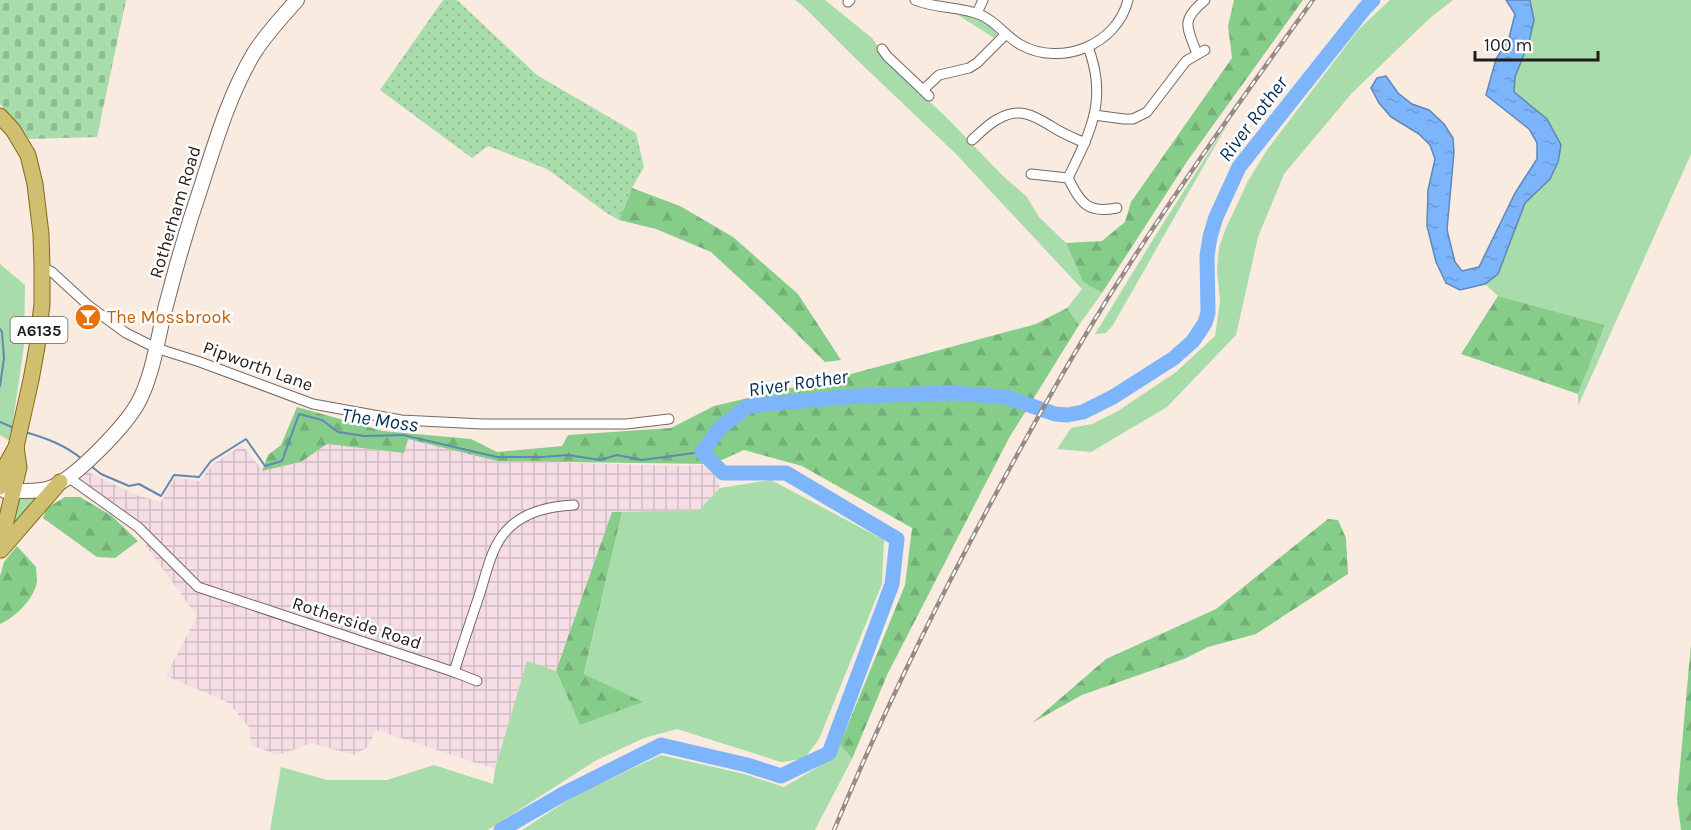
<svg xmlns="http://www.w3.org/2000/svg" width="1691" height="830" font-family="Karla,sans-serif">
<defs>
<pattern id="industrial-grid" width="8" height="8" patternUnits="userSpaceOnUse" patternTransform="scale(1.5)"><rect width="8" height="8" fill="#f5dce5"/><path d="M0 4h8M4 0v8" fill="none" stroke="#d2bcc4"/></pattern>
<pattern id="forest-firs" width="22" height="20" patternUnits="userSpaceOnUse" patternTransform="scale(1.5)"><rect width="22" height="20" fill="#86cd8a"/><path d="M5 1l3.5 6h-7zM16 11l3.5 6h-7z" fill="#73af76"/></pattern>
<pattern id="cemetery-stones" width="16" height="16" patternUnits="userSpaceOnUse" patternTransform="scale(1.5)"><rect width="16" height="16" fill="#a8dcaa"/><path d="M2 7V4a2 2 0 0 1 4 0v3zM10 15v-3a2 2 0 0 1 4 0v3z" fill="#90bc92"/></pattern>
<pattern id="garden-dots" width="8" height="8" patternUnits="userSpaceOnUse" patternTransform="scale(1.5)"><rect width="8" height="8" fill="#a8dcaa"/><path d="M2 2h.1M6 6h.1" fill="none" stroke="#90bc92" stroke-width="1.8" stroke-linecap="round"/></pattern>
<pattern id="water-ripples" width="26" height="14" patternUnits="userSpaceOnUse" patternTransform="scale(1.5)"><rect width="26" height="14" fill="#7cb5fb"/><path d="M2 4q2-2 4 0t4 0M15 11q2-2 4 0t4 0" fill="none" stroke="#6b9bd7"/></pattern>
</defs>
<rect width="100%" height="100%" fill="#faebe1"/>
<polygon fill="url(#industrial-grid)" points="408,439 497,461 683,466 713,464 720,488 699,510 612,512 556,671 527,662 495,769 376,730 368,747 354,755 312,743 278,755 251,745 249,727 229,703 166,676 197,616 146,546 141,529 121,507 77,478 84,470 136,495 161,502 175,478 200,481 213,464 242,445 263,471 301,462 327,444 403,453"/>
<g fill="#a8dcaa">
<polygon points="795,0 825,0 872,38 889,63 948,119 1002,175 1027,197 1039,217 1066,243 1083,282 1102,293 1079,325 1067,308 1082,289 956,154 854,57 803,6"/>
<polygon points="1390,0 1453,0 1430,18 1352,93 1284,174 1258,237 1236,335 1167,407 1091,452 1057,449 1071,428 1092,424 1118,411 1176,372 1215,336 1220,302 1217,269 1219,247 1226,228 1248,181 1267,150 1358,30"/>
<polygon points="1530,0 1691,0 1691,154 1578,406 1578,394 1605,325 1498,296 1485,284 1498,274 1525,203 1550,179 1547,119 1514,92 1515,77 1529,42 1532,4"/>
<path d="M958,15c15,0 26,6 38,15l1,4 -3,4z"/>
<polygon points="1231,118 1113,325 1106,333 1095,334 1162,225"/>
<polygon points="0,264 25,285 24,346 10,441 0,435"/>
<polygon points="771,480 884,540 882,584 819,739 804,759 781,762 677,729 644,738 595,761 488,830 270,830 281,767 327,780 387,780 434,765 493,784 495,769 527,661 556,671 580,725 642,702 584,675 622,512 699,510 720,488"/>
<polygon points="45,496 9,536 18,499"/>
<polygon points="840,744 852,759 815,830 522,830 576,795 661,755 744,774 784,787 833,758"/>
</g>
<g fill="url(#forest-firs)">
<polygon points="1234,0 1303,0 1188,160 1102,293 1083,282 1066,243 1102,241 1125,222 1131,202 1232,58 1228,26"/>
<polygon points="632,188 680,206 733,237 798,294 841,360 825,362 764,301 711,252 656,229 619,220"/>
<polygon points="1498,296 1605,325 1578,394 1461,354"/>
<polygon points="1067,308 1079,325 1009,438 887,675 852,759 840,744 905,585 912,528 802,466 744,450 713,464 497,461 408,439 404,453 327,444 301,462 262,471 268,455 281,445 297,407 383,431 471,439 497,452 562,446 568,435 671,428 714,406 851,374 1036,324"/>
<polygon points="65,497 80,497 112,516 138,541 115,558 97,557 43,518 47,508"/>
<polygon points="612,512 622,512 584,674 643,702 580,725 556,671"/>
<polygon points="1328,519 1338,520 1346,538 1348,574 1256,634 1208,647 1184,659 1082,695 1032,723 1106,659 1216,609"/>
<path d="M17,546l19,21c0,6 2,14 0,19 -5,16 -22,32 -36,38v-48l4,-14z"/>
<polygon points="1691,644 1691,830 1681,830 1677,799"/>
</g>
<polygon fill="url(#cemetery-stones)" points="0,0 126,0 97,137 29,139 0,104"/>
<polygon fill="url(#garden-dots)" points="443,0 457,0 537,75 636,133 644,167 632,188 619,220 605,212 547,169 488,146 472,158 380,90"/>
<polygon fill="url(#water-ripples)" stroke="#6187b7" stroke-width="1.5" points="1506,0 1530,0 1534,20 1529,42 1515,77 1514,92 1547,119 1561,145 1558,162 1550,179 1525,203 1498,274 1485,284 1460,290 1446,283 1436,262 1427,226 1428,190 1435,159 1430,145 1419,134 1391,117 1379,103 1371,88 1377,78 1386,76 1398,93 1412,104 1429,110 1444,124 1453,138 1454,152 1447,230 1455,262 1462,271 1479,267 1515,193 1537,159 1537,143 1529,129 1486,95 1496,59 1509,38 1515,14"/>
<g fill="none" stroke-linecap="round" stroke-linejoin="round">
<g stroke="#6187b7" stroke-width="2">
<polyline points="0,329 2,332 4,358 0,386"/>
<polyline points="0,422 14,428"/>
<path d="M25,432c21,6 40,13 57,27"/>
<polyline points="91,466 101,474 129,486 139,484 161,496 174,475 199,477 211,461 246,439 265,466 282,461 299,414 322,420 338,432 364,436 403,435 497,457 542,457 568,455 600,460 617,455 642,460 702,452"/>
</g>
<polyline stroke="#7cb5fb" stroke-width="15" points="501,830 565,793 661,745 747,765 781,776 829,753 892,584 897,539 786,473 723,473 702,452 720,428 748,406 857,396 952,393 1006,397 1055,414 1067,415 1083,412 1113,397 1174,358 1193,341 1205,323 1208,313 1207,256 1210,237 1216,217 1239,167 1365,8 1373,0"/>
<defs>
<g id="street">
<path d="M915,0c21,9 45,6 66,15 16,7 25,22 40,30 40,22 96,0 107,-45"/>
<polyline points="848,2 850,0"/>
<polyline points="977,13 983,0"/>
<polyline points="882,49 887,56 923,90"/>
<path d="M1197,54c-10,-28 -17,-33 8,-54"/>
<polyline points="929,96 923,90 939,75 969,68 977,63 1006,34"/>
<polyline points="1094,115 1124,119 1133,119 1147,112 1186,61 1205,50"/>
<path d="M972,140c8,-7 16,-16 26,-21 21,-12 35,-4 53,7 10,7 23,12 34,17"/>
<polyline points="1031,174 1068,178"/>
<path d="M1068,178c23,-47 40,-79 20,-131"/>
<path d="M1068,178c13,25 19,36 49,30"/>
<polyline points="42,267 52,272 89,306 126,333 156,348 200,362 313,404 401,420 482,424 626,424 669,419"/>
<path d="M68,477l70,50 60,60 256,85c8,-26 17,-52 26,-79 7,-22 12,-50 30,-66 17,-16 41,-21 64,-22"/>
<polyline points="454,672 477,681"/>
</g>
<path id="secondary" d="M5,491c14,-1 32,2 45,-3 26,-10 75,-62 88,-85 17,-32 20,-71 30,-105 10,-39 21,-76 34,-114 14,-44 28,-91 52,-131 12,-19 28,-36 43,-53"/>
<g id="primary">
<polyline points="0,116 13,130 28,155 35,184 41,234 42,267 42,304 37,347 31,380 16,447 6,465 0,487"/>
<polyline points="0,547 19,467 16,447"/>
<polyline points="1,550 60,482"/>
</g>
</defs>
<use href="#street" stroke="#75675f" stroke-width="11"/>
<use href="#secondary" stroke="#75675f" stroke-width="16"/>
<use href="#primary" stroke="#806a14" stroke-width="17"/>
<use href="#street" stroke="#fff" stroke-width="9"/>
<use href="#secondary" stroke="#fff" stroke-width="14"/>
<use href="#primary" stroke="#d1bf71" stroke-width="15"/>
<defs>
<path id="rail" d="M834,830c52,-125 112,-246 177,-364 31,-57 63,-113 97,-168 64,-102 134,-200 205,-298"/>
</defs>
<use href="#rail" stroke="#968c85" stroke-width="4.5"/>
<use href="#rail" stroke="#fff" stroke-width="2" stroke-dasharray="7" stroke-linecap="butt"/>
</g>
<defs>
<symbol id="bar-disc" viewBox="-11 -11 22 22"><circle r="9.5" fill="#e8710a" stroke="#fff"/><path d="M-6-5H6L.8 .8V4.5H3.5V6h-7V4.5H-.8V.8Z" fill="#fff"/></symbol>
</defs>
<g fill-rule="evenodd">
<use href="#bar-disc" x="73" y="302" width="30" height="30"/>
</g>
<g text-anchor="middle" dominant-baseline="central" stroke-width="5" stroke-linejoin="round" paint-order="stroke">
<rect fill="#fff" stroke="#64605e" stroke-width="1.5" x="10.5" y="317" width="57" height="26" rx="4.5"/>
<g font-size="16" font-weight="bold" fill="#211c19">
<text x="39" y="330">A6135</text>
</g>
<g font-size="18" fill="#211c19" stroke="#fff">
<text transform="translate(175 212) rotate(-73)">Rotherham Road</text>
<text transform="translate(258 366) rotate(20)">Pipworth Lane</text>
<text transform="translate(357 623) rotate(18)">Rotherside Road</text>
</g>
<g font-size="18" fill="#c56008" stroke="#fff" text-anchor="start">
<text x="107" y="317">The Mossbrook</text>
</g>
<g font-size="20" font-style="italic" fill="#052d58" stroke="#fff">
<text transform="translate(1253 119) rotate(-53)">River Rother</text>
<text transform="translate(798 383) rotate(-8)">River Rother</text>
<text transform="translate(380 420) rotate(8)">The Moss</text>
</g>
</g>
<path d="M1475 51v9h123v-9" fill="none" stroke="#211c19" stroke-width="3"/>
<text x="1484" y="51" font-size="18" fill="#211c19" stroke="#ffffff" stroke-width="4.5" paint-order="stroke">100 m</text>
</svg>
